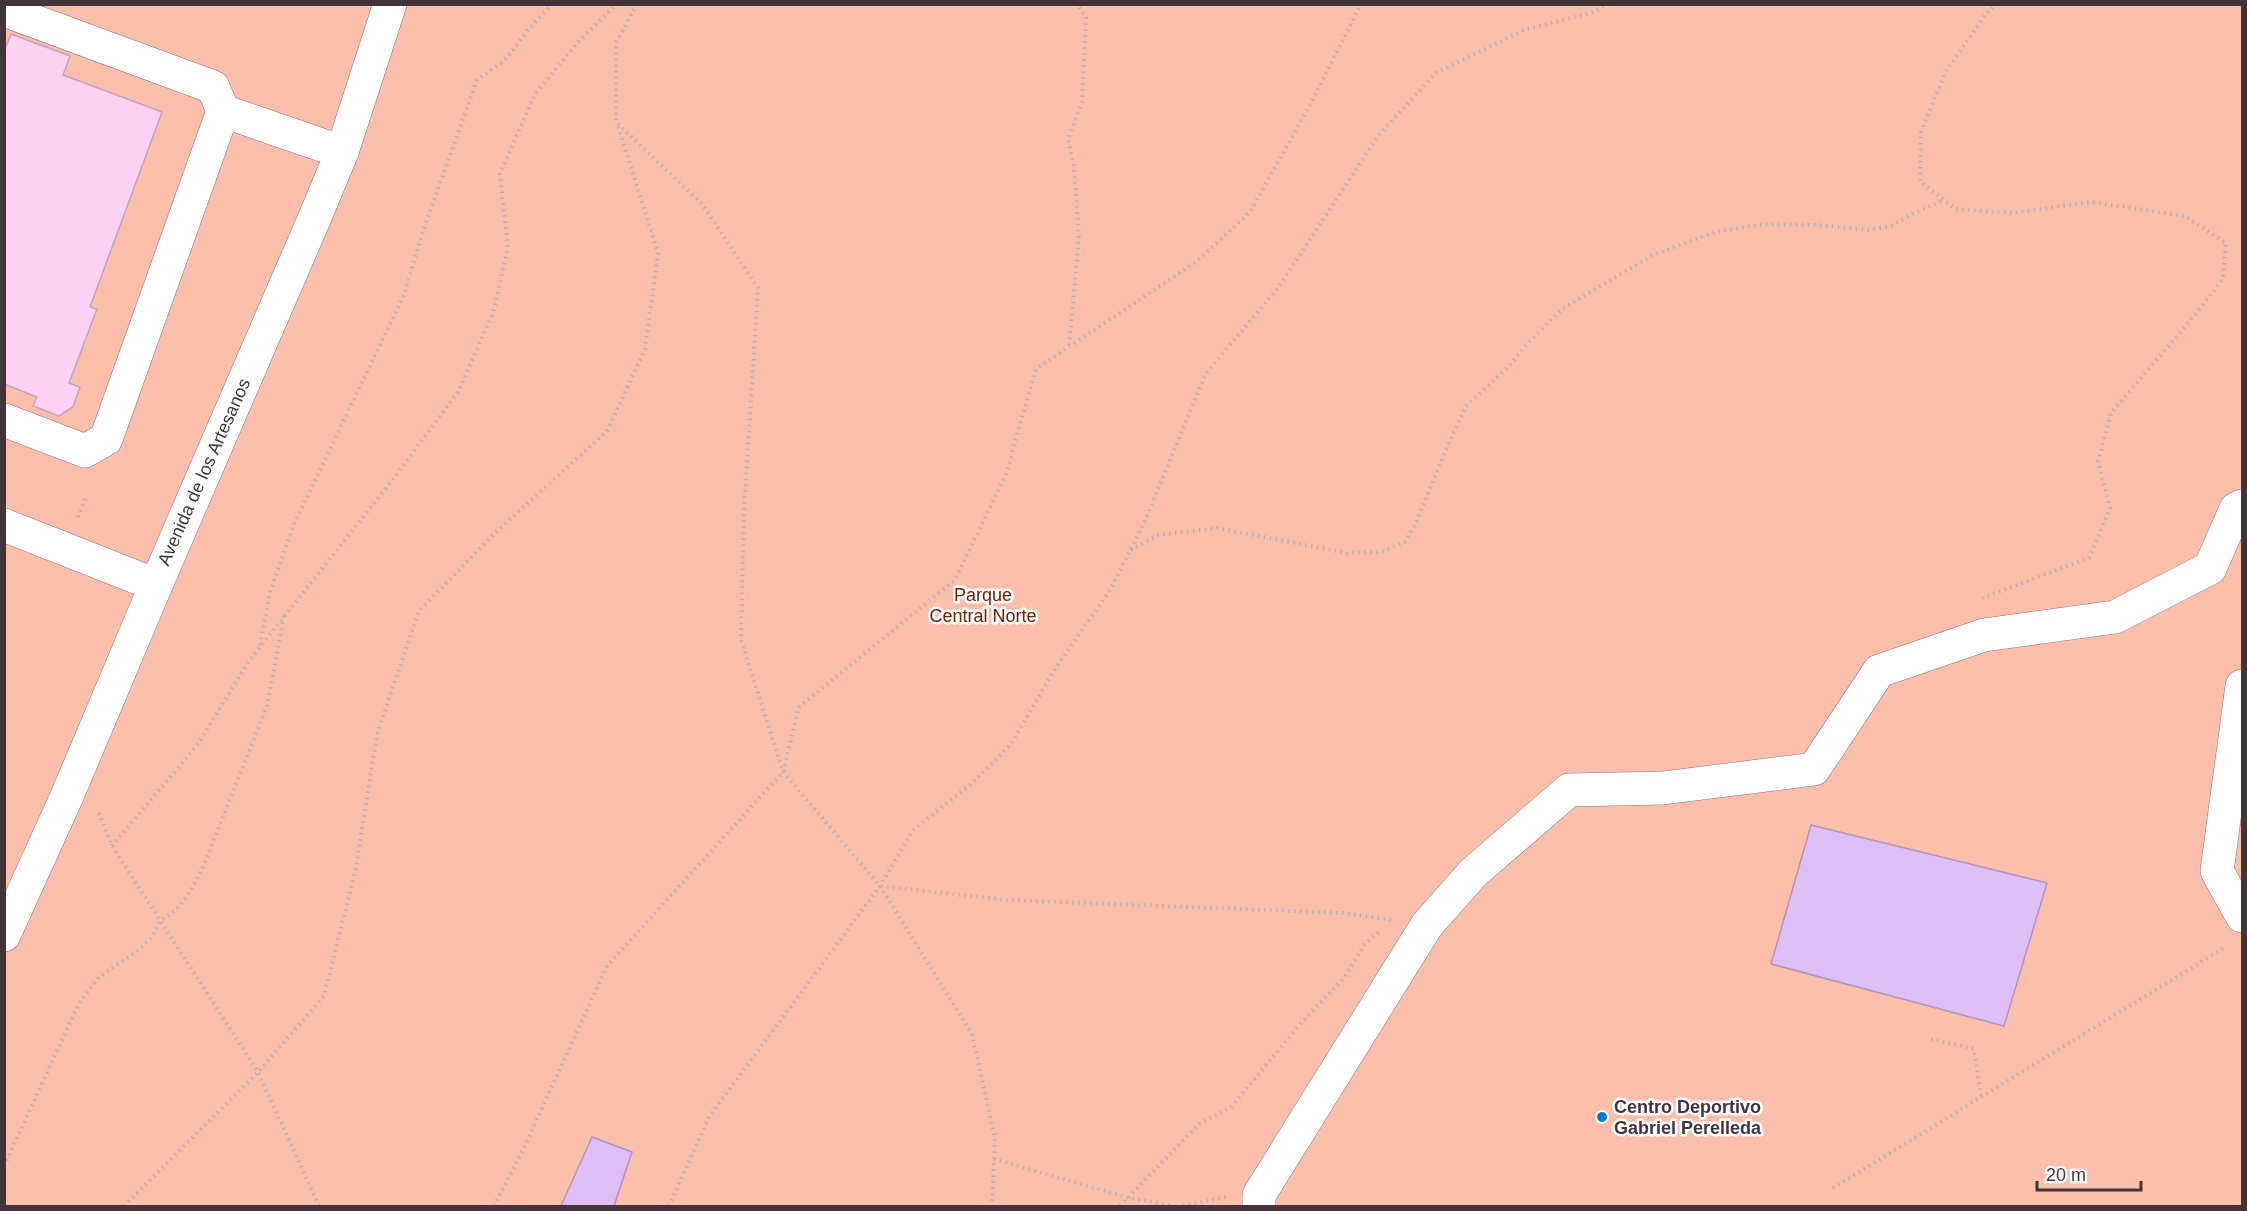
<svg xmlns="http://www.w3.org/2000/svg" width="2247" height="1211" font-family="Arial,sans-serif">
<rect width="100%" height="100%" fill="#fbf3f6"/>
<rect fill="#fbbfac" x="5" y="5" width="2237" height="1201"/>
<g fill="#dfbef5" stroke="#b095bd" stroke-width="1.5">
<polygon points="1811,825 2047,883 2004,1026 1771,964"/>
<polygon points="592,1137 632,1152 614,1206 561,1206"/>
</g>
<polygon fill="#fdd1f4" stroke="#c3a5bd" stroke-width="1.5" points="11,34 70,56 63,75 162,112 90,307 97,309 69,383 80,387 73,407 59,416 33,406 37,397 4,384 4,52"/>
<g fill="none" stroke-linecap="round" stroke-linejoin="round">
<defs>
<g id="minor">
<polyline points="4,10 213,87 223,111 106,439 85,451 4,420"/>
<polyline points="223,111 342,152"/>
<polyline points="4,525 156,585"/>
<polyline points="2242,686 2217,871 2242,916"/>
<polyline points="4,935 67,796 156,585 315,217 342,152 390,4"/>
<polyline points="1259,1206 1259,1195 1427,925 1473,873 1569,790 1663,788 1814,769 1879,671 1984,635 2115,617 2210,568 2236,509 2242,506"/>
</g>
</defs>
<use href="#minor" stroke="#8f6d79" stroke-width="34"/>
<g stroke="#bdb2b6" stroke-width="4" stroke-dasharray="1.5 4.5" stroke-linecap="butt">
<polyline points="637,4 616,43 616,122 703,205 758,288 744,511 741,640 783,772 880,886 972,1034 995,1138 992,1206"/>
<polyline points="1069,345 1079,238 1074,166 1068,139 1082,102 1086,18 1077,4"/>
<polyline points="78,517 85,499"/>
<polyline points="1131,550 1158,535 1217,528 1347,553 1381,552 1405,542 1415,525 1447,447 1466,406 1508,367 1528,343 1562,309 1653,255 1715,232 1764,224 1819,225 1868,230 1891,226 1914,213 1944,200"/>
<polyline points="1982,598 2089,558 2110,508 2098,462 2111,413 2190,321 2223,279 2226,243 2185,216 2092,202 2013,213 1955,209 1920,181 1921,132 1946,71 1988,11 1998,4"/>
<polyline points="260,645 270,592 294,524 404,295 422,234 477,80 505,60 529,29 552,4"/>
<polyline points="99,813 112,846 258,1072 319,1206"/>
<polyline points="112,846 198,744 249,661 394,478 458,392 493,313 508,248 500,174 535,94 579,41 617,4"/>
<polyline points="881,886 1007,900 1344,913 1391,920"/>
<polyline points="1931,1039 1974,1049 1981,1096"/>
<polyline points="994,1159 1129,1198 1174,1206"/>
<polyline points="4,1166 79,1003 99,977 139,950 152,937 160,921 176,910 190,892 203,867 267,706 284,615"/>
<polyline points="1833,1188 2227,946"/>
<polyline points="124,1206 258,1072 324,996 356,868 377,734 419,611 493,535 607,431 645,349 658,253 617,123"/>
<polyline points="494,1206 523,1150 607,966 783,772 799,707 955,580 1006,474 1036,369 1196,262 1250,212 1310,105 1361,4"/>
<polyline points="669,1206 709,1117 880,886 913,830 970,785 1011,744 1055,669 1110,590 1144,523 1206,373 1278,288 1378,136 1436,73 1524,30 1594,12 1607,4"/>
<polyline points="1120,1206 1199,1124 1231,1107 1303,1021 1345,977 1364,945 1381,930"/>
<polyline points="1183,1206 1226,1197"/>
</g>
<use href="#minor" stroke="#fff" stroke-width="33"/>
</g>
<circle fill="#0a79c3" stroke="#fff" stroke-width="2" cx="1602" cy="1117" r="6"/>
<g text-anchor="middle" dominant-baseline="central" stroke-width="5" stroke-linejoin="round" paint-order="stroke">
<g font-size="18" fill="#433439" stroke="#fff">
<text transform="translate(204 472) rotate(-66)">Avenida de los Artesanos</text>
</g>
<g font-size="18" fill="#6c2004" stroke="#fff">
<text x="983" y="595">Parque<tspan x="983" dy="21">Central Norte</tspan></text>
</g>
<g font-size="18" font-weight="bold" fill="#433439" stroke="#fff" text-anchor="start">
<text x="1614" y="1107">Centro Deportivo<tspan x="1614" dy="21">Gabriel Perelleda</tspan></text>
</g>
</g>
<rect width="2247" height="1211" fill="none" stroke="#433439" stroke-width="12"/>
<path d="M2037 1181v9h104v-9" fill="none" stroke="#433439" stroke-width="3"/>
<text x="2046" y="1181" font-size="18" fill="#433439" stroke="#ffffff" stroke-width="4.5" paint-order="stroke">20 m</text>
</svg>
